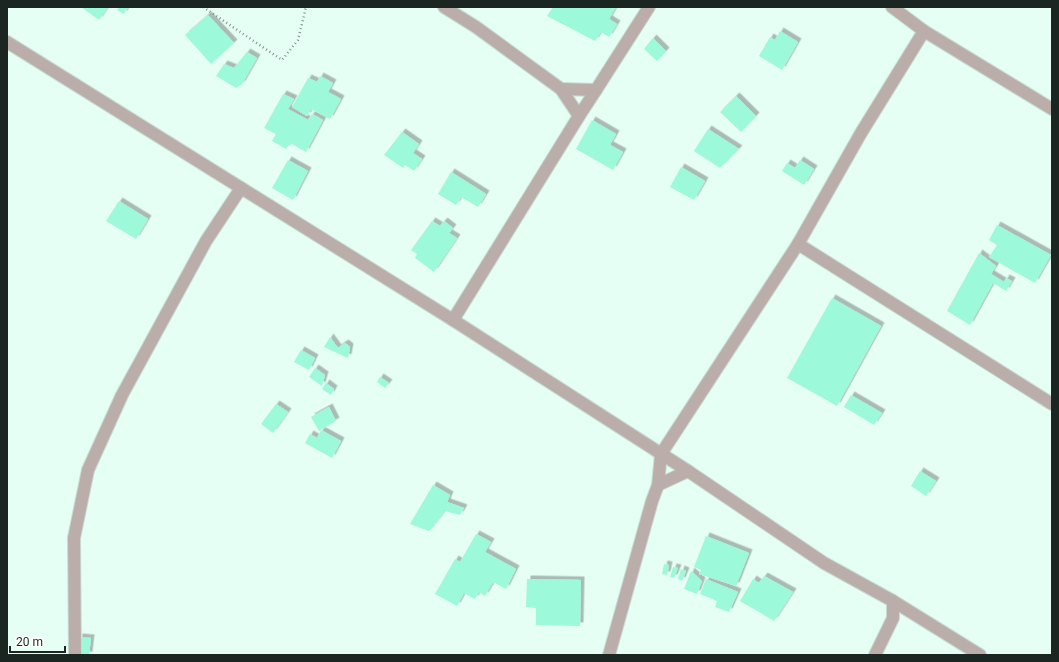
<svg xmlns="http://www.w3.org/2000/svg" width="1059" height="662" font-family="Roboto,sans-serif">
<defs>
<filter id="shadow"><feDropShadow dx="3.5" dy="-3.5" stdDeviation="0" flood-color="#0004"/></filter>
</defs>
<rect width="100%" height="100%" fill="#e6fff5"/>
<g fill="#9cf9d9" filter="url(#shadow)">
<polygon points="81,7 108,7 99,20"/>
<polygon points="119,7 128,7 124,14 117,10"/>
<polygon points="553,7 616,7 609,19 617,24 609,37 601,32 595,41 547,16"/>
<polygon points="208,15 234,43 211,64 185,35"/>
<polygon points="780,31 798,42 782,70 759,56 770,37 775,40"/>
<polygon points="653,38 666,51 657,61 644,49"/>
<polygon points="247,52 257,58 242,84 236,88 216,76 224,64 234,68"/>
<polygon points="320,76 333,83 328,92 341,99 330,119 311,109 307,116 292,107 308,78 317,82"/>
<polygon points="283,94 294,99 288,109 308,120 312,114 323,120 306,152 290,143 286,149 272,141 276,134 264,128"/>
<polygon points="736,96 756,116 741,132 720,112"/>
<polygon points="592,120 616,134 610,145 623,152 613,170 576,149"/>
<polygon points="708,129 739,149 720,168 694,151"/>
<polygon points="402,132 419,144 413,153 422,159 414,171 405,165 403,168 384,155"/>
<polygon points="288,160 308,171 293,200 272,188"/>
<polygon points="800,160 814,169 804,185 782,171 787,163 795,168"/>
<polygon points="681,167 705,181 694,200 670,187"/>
<polygon points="451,172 486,194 478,207 461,197 456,205 438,194"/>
<polygon points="119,201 148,219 136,239 106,221"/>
<polygon points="432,221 440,226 444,221 453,228 449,233 457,238 434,272 415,258 417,254 411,250"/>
<polygon points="997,225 1051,255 1035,283 989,257 997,245 989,240"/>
<polygon points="979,253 996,266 991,274 1004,282 1006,278 1012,281 1006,291 993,283 970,325 947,311"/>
<polygon points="832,298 881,326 837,406 787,378"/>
<polygon points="330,337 338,348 345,343 350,347 348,358 324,347"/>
<polygon points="301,350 315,358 309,370 294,362"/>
<polygon points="315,368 325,375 322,386 309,377"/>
<polygon points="380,377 389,383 385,388 377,382"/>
<polygon points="326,383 334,389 331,395 322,389"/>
<polygon points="851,395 882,413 874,425 844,407"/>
<polygon points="276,404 288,412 273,433 261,424"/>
<polygon points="329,407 336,421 319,431 311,417"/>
<polygon points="321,430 341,441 332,458 305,443 310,434 317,438"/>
<polygon points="920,471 936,481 926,496 911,486"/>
<polygon points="433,485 450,495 447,502 464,508 460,515 445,511 429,531 410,524"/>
<polygon points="476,534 491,542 485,552 516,569 506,589 493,582 485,596 479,592 475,599 464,593 457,606 435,594 455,559 460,562"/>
<polygon points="706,536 749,553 736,586 699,574 701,570 694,567"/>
<polygon points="664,564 669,565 667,575 662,574"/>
<polygon points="673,567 678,568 674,578 670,577"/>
<polygon points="681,569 686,571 682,581 678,579"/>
<polygon points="691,571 702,581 697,594 684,589"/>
<polygon points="764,576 793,592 774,621 740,601 753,579 759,583"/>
<polygon points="527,579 581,580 580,626 536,625 536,608 526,607"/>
<polygon points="706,579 738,592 729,612 715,607 717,601 700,594"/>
<polygon points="79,637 91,638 89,655 78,655"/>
</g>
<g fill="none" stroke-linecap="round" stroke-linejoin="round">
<defs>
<g id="minor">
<polyline points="444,7 476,27 561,89 579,116"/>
<polyline points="892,7 924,31 1052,109"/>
<polyline points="7,42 453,320 688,471 824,563 893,601 980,655"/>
<polyline points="561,89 596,90"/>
<polyline points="798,244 1052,404"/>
<polyline points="453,320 579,116 596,90 649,7"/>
<polyline points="658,485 688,471"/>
<polyline points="75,655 74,538 88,470 122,395 206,241 241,188"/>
<polyline points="609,655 652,501 658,485 661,454 798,244 861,133 924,31"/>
<polyline points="875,655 893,618 893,601"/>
</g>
</defs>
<use href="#minor" stroke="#c6dcd3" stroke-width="14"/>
<polyline stroke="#7e9089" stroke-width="2.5" stroke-dasharray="1 3" stroke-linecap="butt" points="203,7 282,60 298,40 306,7"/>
<use href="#minor" stroke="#bbaeaa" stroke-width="12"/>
</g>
<rect width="1059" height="662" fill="none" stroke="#1b2622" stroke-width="16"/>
<path d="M10 646v6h55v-6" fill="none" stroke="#1b2622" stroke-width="2"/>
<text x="16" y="646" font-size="12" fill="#1b2622" stroke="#ffffff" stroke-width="3" paint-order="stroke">20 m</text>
</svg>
